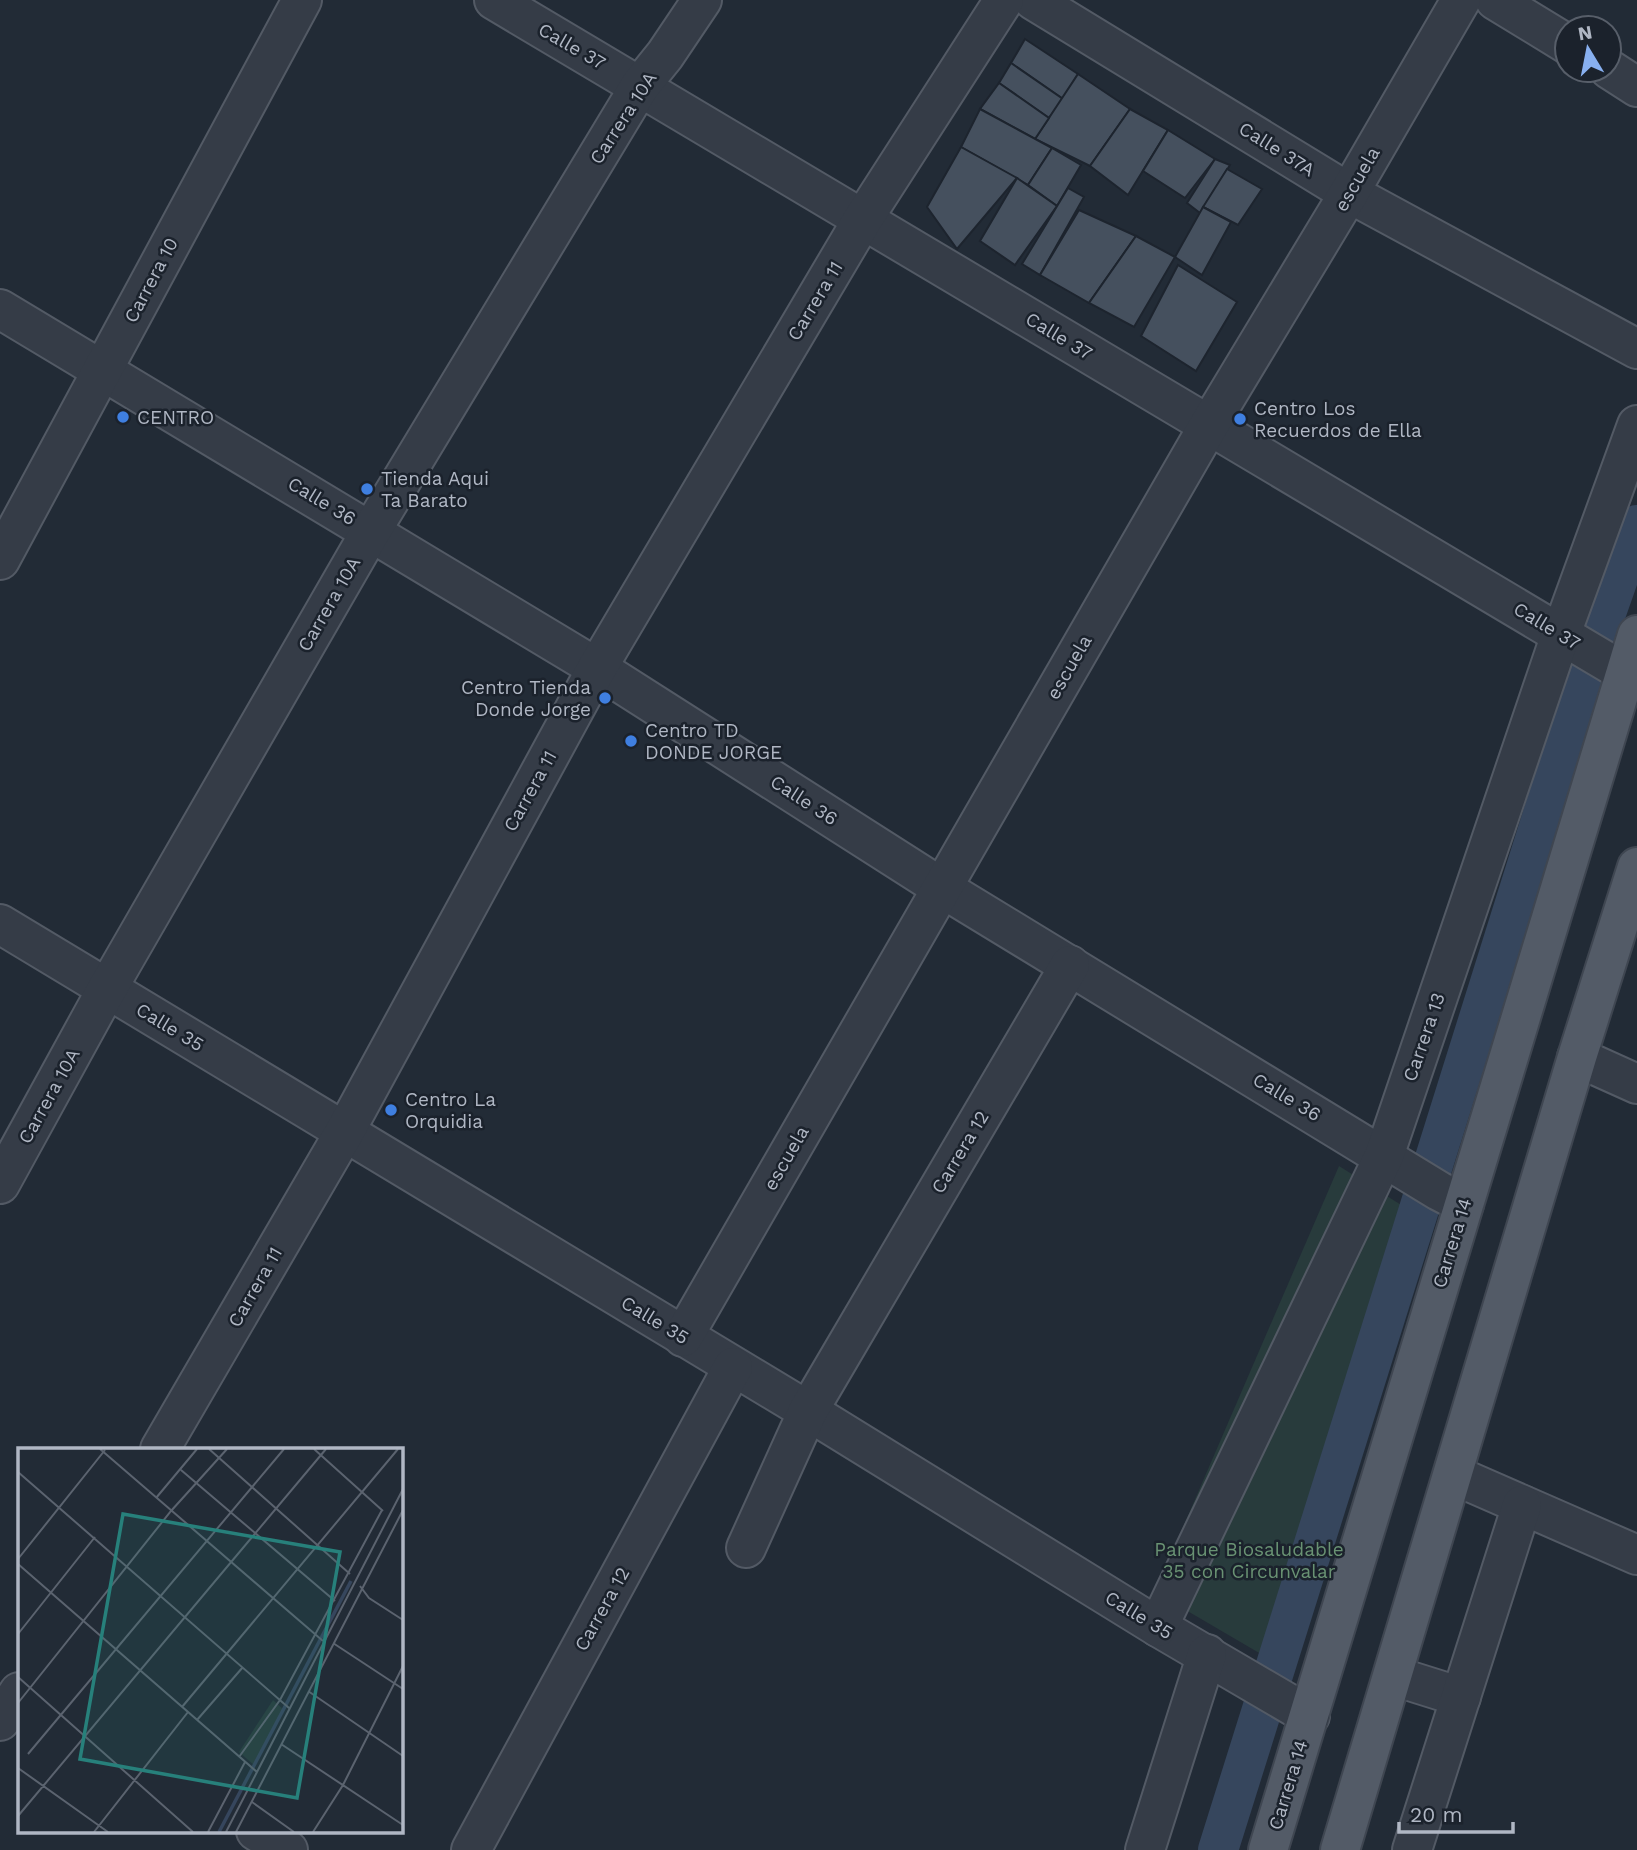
<svg xmlns="http://www.w3.org/2000/svg" width="1637" height="1850" font-family="'Work Sans',sans-serif">
<rect width="100%" height="100%" fill="#222b36"/>
<polygon fill="#283b3c" points="1339,1166 1430,1223 1290,1671 1155,1592"/>
<g fill="none" stroke-linecap="round" stroke-linejoin="round">
<polyline stroke="#36465d" stroke-width="40" points="1218,1850 1607,610 1637,525"/>
</g>
<g fill="#45505e" stroke="#1d242e" stroke-width="2">
<polygon points="1025,39 1078,74 1063,99 1011,63"/>
<polygon points="1011,63 1063,99 1049,118 999,83"/>
<polygon points="1078,74 1130,109 1090,166 1035,139"/>
<polygon points="999,83 1049,118 1035,139 980,109"/>
<polygon points="980,109 1052,148 1028,185 961,147"/>
<polygon points="1130,109 1168,130 1128,195 1090,166"/>
<polygon points="1168,130 1215,159 1185,198 1143,171"/>
<polygon points="961,147 1017,178 957,249 927,207"/>
<polygon points="1052,148 1081,165 1057,206 1028,185"/>
<polygon points="1215,159 1230,165 1200,213 1187,203"/>
<polygon points="1227,169 1262,189 1238,225 1203,207"/>
<polygon points="1017,178 1057,206 1015,265 980,241"/>
<polygon points="1068,188 1084,197 1040,275 1022,264"/>
<polygon points="1203,207 1231,222 1202,275 1175,257"/>
<polygon points="1079,210 1136,236 1089,303 1040,275"/>
<polygon points="1136,236 1175,257 1134,327 1089,303"/>
<polygon points="1178,265 1237,302 1196,371 1141,336"/>
</g>
<g fill="none" stroke-linecap="round" stroke-linejoin="round">
<defs>
<g id="minor">
<polyline points="494,0 1624,672"/>
<polyline points="1033,0 1349,193 1637,349"/>
<polyline points="1495,0 1567,44"/>
<polyline points="1609,69 1637,87"/>
<polyline points="0,309 597,668 942,888 1439,1191 1464,1204"/>
<polyline points="0,560 302,0"/>
<polyline points="0,924 808,1411 1158,1627 1310,1716"/>
<polyline points="1577,1057 1637,1084"/>
<polyline points="0,1184 107,989 371,531 640,86 665,55 702,0"/>
<polyline points="683,1337 1209,425 1349,193 1461,0"/>
<polyline points="160,1449 344,1133 597,668 863,219 1004,0"/>
<polyline points="1454,1475 1637,1555"/>
<polyline points="746,1548 808,1411 1070,965"/>
<polyline points="1158,1627 1384,1156 1561,634 1637,425"/>
<polyline points="1394,1676 1461,1697"/>
<polyline points="0,1721 19,1692"/>
<polyline points="256,1831 288,1850"/>
<polyline points="471,1850 733,1367"/>
<polyline points="1145,1850 1207,1654"/>
<polyline points="1412,1850 1522,1505"/>
</g>
<g id="major">
<polyline points="1268,1850 1637,635"/>
<polyline points="1340,1850 1577,1057 1637,867"/>
</g>
</defs>
<use href="#minor" stroke="#535a65" stroke-width="42"/>
<use href="#major" stroke="#3f4651" stroke-width="42"/>
<use href="#minor" stroke="#353c47" stroke-width="38"/>
<use href="#major" stroke="#535b67" stroke-width="38"/>
</g>
<g fill="#3f7fe0" stroke="#1b222c" stroke-width="2.5">
<circle cx="123" cy="417" r="7"/>
<circle cx="1240" cy="419" r="7"/>
<circle cx="367" cy="489" r="7"/>
<circle cx="605" cy="698" r="7"/>
<circle cx="631" cy="741" r="7"/>
<circle cx="391" cy="1110" r="7"/>
</g>
<g text-anchor="middle" dominant-baseline="central" stroke-width="5" stroke-linejoin="round" paint-order="stroke">
<g font-size="19" fill="#b0b7c4" stroke="#1b222c">
<text transform="translate(572 46) rotate(30)">Calle 37</text>
<text transform="translate(623 118) rotate(-57)">Carrera 10A</text>
<text transform="translate(1277 149) rotate(32)">Calle 37A</text>
<text transform="translate(1357 179) rotate(-60)">escuela</text>
<text transform="translate(151 280) rotate(-62)">Carrera 10</text>
<text transform="translate(815 301) rotate(-59)">Carrera 11</text>
<text transform="translate(1059 336) rotate(31)">Calle 37</text>
<text transform="translate(322 501) rotate(31)">Calle 36</text>
<text transform="translate(329 604) rotate(-60)">Carrera 10A</text>
<text transform="translate(1547 626) rotate(31)">Calle 37</text>
<text transform="translate(1069 667) rotate(-60)">escuela</text>
<text transform="translate(530 791) rotate(-61)">Carrera 11</text>
<text transform="translate(804 800) rotate(33)">Calle 36</text>
<text transform="translate(170 1027) rotate(31)">Calle 35</text>
<text transform="translate(1424 1037) rotate(-71)">Carrera 13</text>
<text transform="translate(49 1096) rotate(-61)">Carrera 10A</text>
<text transform="translate(1287 1097) rotate(31)">Calle 36</text>
<text transform="translate(960 1152) rotate(-59)">Carrera 12</text>
<text transform="translate(786 1158) rotate(-60)">escuela</text>
<text transform="translate(1452 1243) rotate(-73)">Carrera 14</text>
<text transform="translate(255 1287) rotate(-60)">Carrera 11</text>
<text transform="translate(655 1320) rotate(31)">Calle 35</text>
<text transform="translate(602 1609) rotate(-61)">Carrera 12</text>
<text transform="translate(1139 1615) rotate(31)">Calle 35</text>
<text transform="translate(1288 1785) rotate(-73)">Carrera 14</text>
</g>
<g font-size="19" fill="#b0b7c4" stroke="#1b222c" text-anchor="start">
<text x="1254" y="408">Centro Los<tspan x="1254" dy="22">Recuerdos de Ella</tspan></text>
<text x="137" y="417">CENTRO</text>
<text x="381" y="478">Tienda Aqui<tspan x="381" dy="22">Ta Barato</tspan></text>
<text x="591" y="687" text-anchor="end">Centro Tienda<tspan x="591" dy="22">Donde Jorge</tspan></text>
<text x="645" y="730">Centro TD<tspan x="645" dy="22">DONDE JORGE</tspan></text>
<text x="405" y="1099">Centro La<tspan x="405" dy="22">Orquidia</tspan></text>
</g>
<g font-size="19" fill="#699273" stroke="#1b222c">
<text x="1249" y="1549">Parque Biosaludable<tspan x="1249" dy="22">35 con Circunvalar</tspan></text>
</g>
</g>
<g transform="translate(18 1448)">
<rect width="385" height="385" fill="#222b36"/>
<path d="M255,252l11,10 -29,56 -16,-14z" fill="#283b3c"/>
<path fill="none" stroke="#36465d" stroke-width="3.5" d="M201,384l132,-251"/>
<path fill="none" stroke="#5b636f" stroke-width="2" d="M82,1l223,192M191,1l141,125M296,1l69,62M163,22l154,131M0,24l271,236M138,50l41,-49M0,111l87,-109M0,116l239,208M342,138l9,12 34,22M0,186l77,-97M315,195l70,46M0,229l175,155M290,243l95,65M0,255l153,-192 56,-62M164,259l216,-258M179,272l46,-53M263,296l122,81M10,306l256,-305M221,309l41,-57 102,-190M0,320l90,64M234,354l42,30M0,368l308,-367M76,384l94,-120M190,384l37,-70M208,384l177,-343M218,384l167,-322M295,384l30,-47 60,-119"/>
<path fill="#27807b" fill-opacity="0.15" stroke="#27807b" stroke-width="3.5" d="M105,66l217,38 -43,246 -217,-39z"/>
<rect width="385" height="385" fill="none" stroke="#b0b7c4" stroke-width="3.5"/>
</g>
<g transform="translate(1588 49) rotate(350)"><circle r="33" fill="#1b222c" stroke="#575e69" stroke-width="2"/>
<path d="M0-5L12 26L0 18L-12 26Z" fill="#88b0f0"/>
<text y="-10" font-size="19" font-weight="bold" text-anchor="middle" fill="#b0b7c4">N</text>
</g>
<path d="M1399 1822v10h114v-10" fill="none" stroke="#b0b7c4" stroke-width="3.5"/>
<text x="1410" y="1822" font-size="21" fill="#b0b7c4" stroke="#1b222c" stroke-width="5" paint-order="stroke">20 m</text>
</svg>
